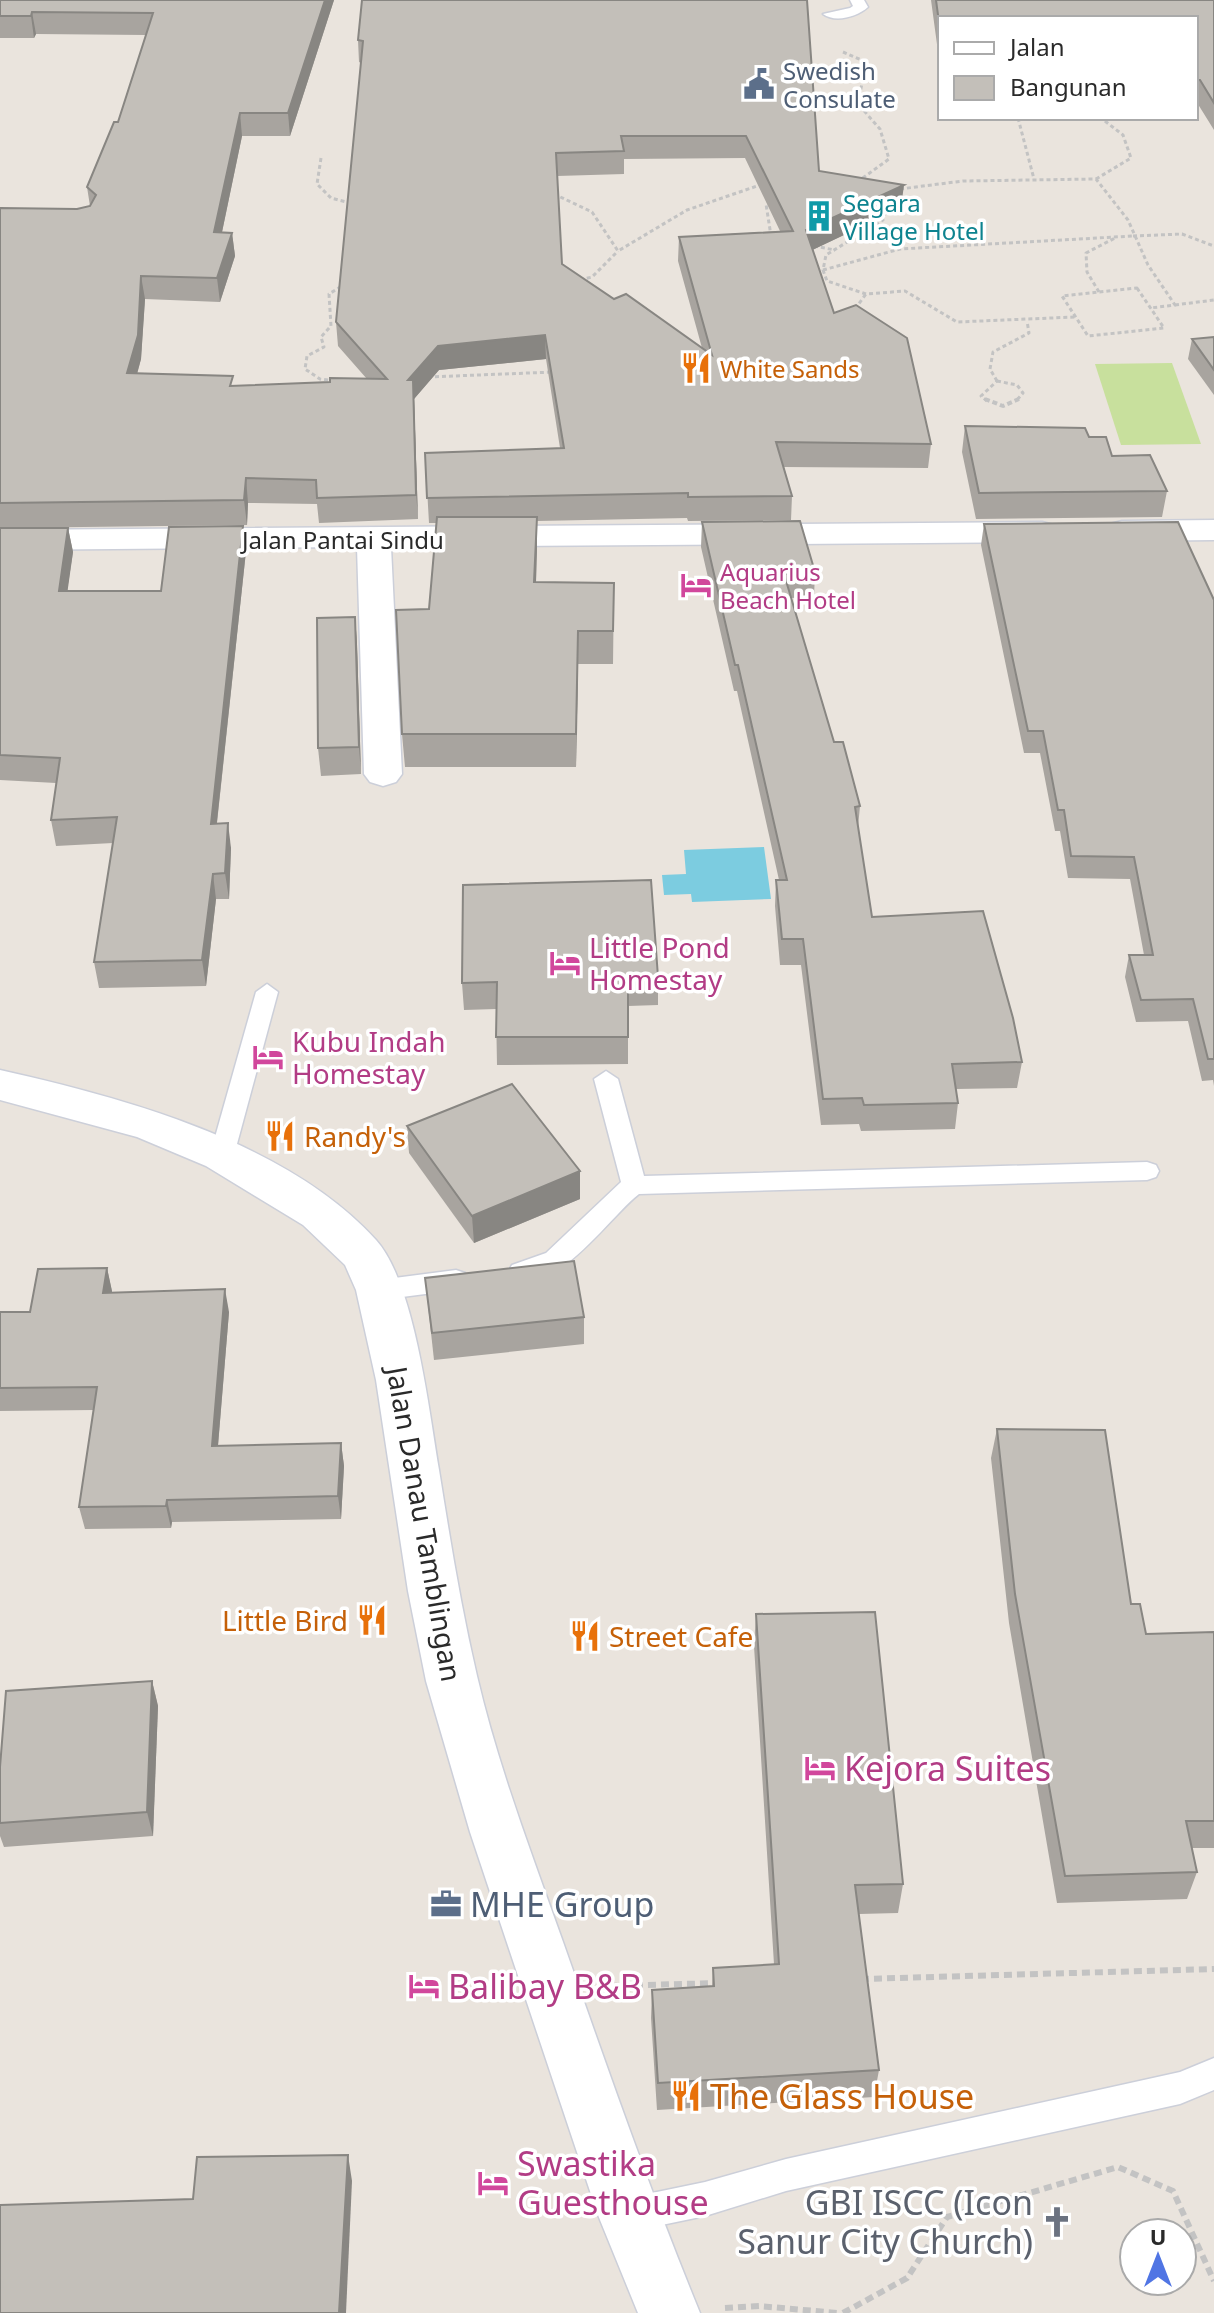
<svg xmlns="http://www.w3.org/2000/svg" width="1214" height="2313" font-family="'Noto Sans',sans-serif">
<rect width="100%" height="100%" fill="#eae4dd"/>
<polygon fill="#c8e09d" points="1172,363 1201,444 1121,445 1095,364"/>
<polygon fill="#7ccce0" points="764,847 771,899 692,902 691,894 664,895 662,875 686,874 684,850"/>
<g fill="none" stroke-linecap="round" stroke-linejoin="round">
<defs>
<g id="service">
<path d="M850,0h14l4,7c-11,10 -33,16 -45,7l27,-6 3,-2z"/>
<polygon points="267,984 278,992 234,1155 230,1161 214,1161 210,1155 256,992"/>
<path d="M606,1071l12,8 26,97 503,-14 9,3 3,6 -3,6 -9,3 -508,14c-32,25 -80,100 -127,85l-4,-7 4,-7 34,-12 75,-71 -27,-103z"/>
<polygon points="456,1270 465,1273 469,1280 465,1287 456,1290 379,1300 370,1297 366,1290 370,1283 379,1280"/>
<polygon points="1214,2058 1214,2090 1180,2104 786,2191 705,2216 628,2232 616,2227 611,2215 616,2203 628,2198 705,2182 786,2159 1180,2072"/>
</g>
<g id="minor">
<polygon points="1214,520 1214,540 1122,541 1110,538 1105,531 1110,524 1122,521"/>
<polygon points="1042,522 1054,525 1059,532 1054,539 1042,542 391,547 402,774 396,782 383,786 370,782 364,774 357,547 0,550 0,530"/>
</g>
<path id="tertiary" d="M0,1070c125,28 287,72 376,170 39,43 53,172 63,230 11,69 22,138 38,206 21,90 55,179 86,266 44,125 87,249 137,371h-62l-40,-98 -128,-383 -44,-151 -18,-90 -32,-211 -20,-90 -11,-25 -42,-40 -97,-59 -69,-29 -137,-37z"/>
</defs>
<use href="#service" stroke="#cccfd9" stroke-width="3"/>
<use href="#minor" stroke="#cccfd9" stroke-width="3"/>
<use href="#tertiary" stroke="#cccfd9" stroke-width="3"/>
<g stroke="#c3c3c3" stroke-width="3" stroke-dasharray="4 3" stroke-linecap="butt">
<polyline points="843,52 866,62 858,104 880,129 889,159 860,180"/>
<polyline points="1018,118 1034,179"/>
<polyline points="321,158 317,184 331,198 350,203"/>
<polyline points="1096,179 1131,158 1123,135 1101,118"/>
<polyline points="900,189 963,181 1096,179 1128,220 1148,265 1175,305 1150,308"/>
<polyline points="554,194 592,212 618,251 687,210 763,184"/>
<polyline points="771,202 766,204 771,236"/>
<polyline points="879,212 883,220 826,255 823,270 827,281 866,294 905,291 957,322 1075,317"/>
<polyline points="1133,236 1182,234 1214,246"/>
<polyline points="814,246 835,250"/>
<polyline points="823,270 900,249 1133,236"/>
<polyline points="580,280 592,277 618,251"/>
<polygon points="1137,288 1164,328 1088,336 1062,296"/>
<polyline points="1099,292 1087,272 1086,253 1115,238"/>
<polyline points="1175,305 1214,300"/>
<polyline points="855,309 866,294"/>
<polyline points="428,377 554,372"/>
<polyline points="335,381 320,379 305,369 307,356 324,347 321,337 331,326 329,294 345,284"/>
<polyline points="997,381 1017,385 1023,393 1016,401"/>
<polyline points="997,381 990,369 993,352 1029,333 1027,321"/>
<polyline points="987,401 981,396 997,381"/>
</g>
<polyline stroke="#c3c3c3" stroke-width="4" stroke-dasharray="5 3" stroke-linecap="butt" points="985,399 1003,406 1019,399"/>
<g stroke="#c3c3c3" stroke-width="6" stroke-dasharray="8 5" stroke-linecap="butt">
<polyline points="861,1979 1214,1969"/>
<polyline points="609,1986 719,1983"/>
<polyline points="725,2308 759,2306 838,2313"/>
<polyline points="843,2313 907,2278 947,2217 1118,2167 1173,2191 1214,2281"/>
</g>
<use href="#service" fill="#fff" fill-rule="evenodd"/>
<use href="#minor" fill="#fff" fill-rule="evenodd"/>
<use href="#tertiary" fill="#fff" fill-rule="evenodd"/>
</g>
<g fill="#a8a49f" fill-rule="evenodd">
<path d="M0,0h334l-44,136h-48l-20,96 10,1 3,23 -15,46 -75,-3 -4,60 -4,14 97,13 96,-4 37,-3 -29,-33 -2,-24 25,-259 -2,-1 -1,-22 449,-40 12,171 82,37 -89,42 22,63 97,131 -3,24 -144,-1 8,29 -1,24 -103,1 -1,-3 -150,3 -1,61 78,1 -1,81h-35l-2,103h-171l-3,-33 27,-125 7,-86h-7l-4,-70 135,-5 -14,-89 -107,11 -25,29 4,120 -99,4 -2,-19 -69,-1 -1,22 -247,3v-320l77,1 13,-3 -3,-19 31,-65 28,-87 -110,-1 -2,4h-34zM745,158l35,73 -101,6 -1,24 24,87 -88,-49 -52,-35 -5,-88 67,-2v-15z"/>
<polygon points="931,0 1214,0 1214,130 1196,101 1196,18 940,18 939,59"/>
<polygon points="1214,337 1214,395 1188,359 1192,339"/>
<polygon points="965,426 1089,437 1112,456 1167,491 1162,517 976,519 962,452"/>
<polygon points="702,522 815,572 814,597 791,598 834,742 860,806 858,827 872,917 1022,1062 1017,1088 956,1089 958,1103 955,1129 861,1131 859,1124 821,1125 801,965 780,965 775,906 776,880 779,880 737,691 734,691 701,547"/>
<polygon points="984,524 1214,600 1214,1086 1213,1080 1202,1081 1188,1021 1136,1022 1125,977 1129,955 1144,955 1130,879 1068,878 1060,831 1055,831 1040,753 1024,753 981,545"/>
<polygon points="0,528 68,528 73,552 67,591 161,591 246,551 217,823 231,848 229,899 216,899 206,986 99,988 94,962 113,843 56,846 51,820 56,783 0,780"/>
<polygon points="355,617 357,644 361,774 321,776 318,748"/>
<polygon points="658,977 658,1005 628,1006 628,1064 497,1065 496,1009 464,1010 462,983"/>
<polygon points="407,1126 580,1171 580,1199 474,1243 409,1153"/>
<polygon points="107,1268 112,1292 229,1312 218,1446 341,1443 344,1466 341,1519 172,1522 171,1528 85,1529 79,1507 94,1410 0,1411 0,1312 30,1312"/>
<polygon points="425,1278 584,1317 584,1344 434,1360"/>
<polygon points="997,1429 1131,1604 1146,1634 1214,1632 1214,1848 1192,1848 1197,1872 1187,1899 1057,1903 1009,1623 991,1458"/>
<polygon points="756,1614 903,1884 898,1913 859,1914 879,2070 874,2097 657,2110 651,2018 652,1990 712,1986 713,1968 774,1964 754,1646"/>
<polygon points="152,1681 158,1706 153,1836 4,1847 0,1836 0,1767"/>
</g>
<g fill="#888682">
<polygon points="325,0 334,0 290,136 288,113"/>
<polygon points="32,12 36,34 34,38 31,16"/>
<polygon points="240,113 242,136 217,256 214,232"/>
<polygon points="904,185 901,208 804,254 806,230"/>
<polygon points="232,233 235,256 220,302 217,278"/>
<polygon points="141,276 145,299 141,359 131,397 127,373"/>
<polygon points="545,335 546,359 439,370 414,399 418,519 408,380 438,346"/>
<polygon points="246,478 248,503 247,525 244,500"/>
<polygon points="537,517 537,549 535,614 534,582"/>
<polygon points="243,526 246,551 214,849 211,824"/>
<polygon points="68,528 73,552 64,616 59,591"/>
<polygon points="355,617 357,644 361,774 359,747"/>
<polygon points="578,631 578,664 576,767 576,734"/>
<polygon points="228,823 231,848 229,899 225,873"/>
<polygon points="213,874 216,899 206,986 202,960"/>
<polygon points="580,1171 580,1199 474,1243 472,1216"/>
<polygon points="107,1268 112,1291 108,1316 103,1293"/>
<polygon points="225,1289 229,1312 216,1469 212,1446"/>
<polygon points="341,1443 344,1466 341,1519 338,1496"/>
<polygon points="167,1500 172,1522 171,1528 166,1506"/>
<polygon points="152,1681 158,1706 153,1836 147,1812"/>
<polygon points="348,2155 352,2181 346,2313 339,2313"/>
</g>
<g fill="#c3bfb9" stroke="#888682" stroke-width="2" fill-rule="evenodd">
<path d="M0,0h325l-37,113h-48l-26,119 18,1 -15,45 -76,-2 -3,59 -11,38 106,3 -3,10 100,-4v-4l57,1 -51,-57 27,-281 -5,-1 4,-40h445l12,171 85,14 -98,45 28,83 22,-8 51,33 24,106 -155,-2 16,54 -104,1v-4l-261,5 -2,-45 139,-5 -19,-113 -107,11 -30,34h5l3,115 -99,3 -1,-18 -70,-2 -2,22 -244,3v-295l77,1 13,-3 6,-11 -9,-8 27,-65h4l35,-109 -121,-1 -1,4h-31zM621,136h125l47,95 -114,6 33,118 -86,-61 -12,5 -52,-35 -6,-111 68,-2z"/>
<polygon points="936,0 1214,0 1214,103 1200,80 1196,80 1196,18 940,18 940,30"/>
<polygon points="1214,337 1214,370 1192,339"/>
<polygon points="965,426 1085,428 1089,437 1106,437 1112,456 1150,455 1167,491 979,493"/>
<polygon points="437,517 537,517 534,582 614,583 613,631 578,631 576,734 402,734 396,610 429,609"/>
<polygon points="800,521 815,572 784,574 834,742 843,742 860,806 855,807 872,917 983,911 1013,1018 1022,1062 952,1064 958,1103 864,1105 862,1098 823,1099 803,939 782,939 776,880 787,880 738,665 735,665 702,522"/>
<polygon points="1178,522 1214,600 1214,1059 1208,1059 1193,999 1141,1000 1129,955 1153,955 1134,857 1071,856 1064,810 1058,810 1043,731 1028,731 984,524"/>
<polygon points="243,526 211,824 228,823 225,873 213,874 202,960 94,962 117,817 51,820 60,758 0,755 0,528 68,528 59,591 161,591 169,527"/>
<polygon points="355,617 359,747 318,748 317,618"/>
<polygon points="651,880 658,977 628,978 628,1037 496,1037 497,982 462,983 463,885"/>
<polygon points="512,1084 580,1171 472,1216 407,1126"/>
<polygon points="574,1261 584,1317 432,1333 425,1278"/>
<polygon points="107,1268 103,1293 225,1289 212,1446 341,1443 338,1496 167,1500 166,1506 79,1507 97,1387 0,1388 0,1312 30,1312 38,1269"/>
<polygon points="997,1429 1105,1430 1131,1604 1140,1604 1146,1634 1214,1632 1214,1821 1186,1821 1197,1872 1065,1876 1015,1594"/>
<polygon points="875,1612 903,1884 855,1885 879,2070 658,2083 652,1990 714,1986 713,1968 779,1964 756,1614"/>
<polygon points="152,1681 147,1812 0,1823 0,1767 6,1691"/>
<polygon points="348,2155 339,2313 0,2313 0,2205 193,2199 197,2157"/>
</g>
<defs>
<symbol id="civic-bare" viewBox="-9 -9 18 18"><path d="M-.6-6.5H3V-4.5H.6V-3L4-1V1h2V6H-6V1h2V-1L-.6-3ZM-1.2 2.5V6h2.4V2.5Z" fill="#5c6f8a" stroke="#fff" stroke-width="2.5" paint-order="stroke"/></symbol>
<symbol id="building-bare" viewBox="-9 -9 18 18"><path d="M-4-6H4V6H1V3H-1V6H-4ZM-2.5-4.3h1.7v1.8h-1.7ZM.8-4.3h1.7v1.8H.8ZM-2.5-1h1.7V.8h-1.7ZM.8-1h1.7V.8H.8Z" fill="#0f9aa8" stroke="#fff" stroke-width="2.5" paint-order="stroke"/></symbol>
<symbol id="restaurant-bare" viewBox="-9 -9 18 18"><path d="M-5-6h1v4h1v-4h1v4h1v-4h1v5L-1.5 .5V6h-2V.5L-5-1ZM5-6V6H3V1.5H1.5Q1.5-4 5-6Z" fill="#e8710a" stroke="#fff" stroke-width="2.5" paint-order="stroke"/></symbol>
<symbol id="hotel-bare" viewBox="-9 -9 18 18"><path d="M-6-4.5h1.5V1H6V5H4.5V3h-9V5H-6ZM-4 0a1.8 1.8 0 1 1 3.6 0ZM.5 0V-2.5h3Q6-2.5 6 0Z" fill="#d1479c" stroke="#fff" stroke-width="2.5" paint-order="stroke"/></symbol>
<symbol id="office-bare" viewBox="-9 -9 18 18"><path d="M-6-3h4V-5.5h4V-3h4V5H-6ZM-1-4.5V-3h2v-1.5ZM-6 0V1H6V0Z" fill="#5c6f8a" stroke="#fff" stroke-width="2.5" paint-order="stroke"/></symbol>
<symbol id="church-bare" viewBox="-9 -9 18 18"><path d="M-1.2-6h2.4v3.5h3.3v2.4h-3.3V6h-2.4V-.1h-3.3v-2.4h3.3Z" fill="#6b7280" stroke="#fff" stroke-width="2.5" paint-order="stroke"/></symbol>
</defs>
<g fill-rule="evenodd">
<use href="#civic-bare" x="737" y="62" width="44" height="44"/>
<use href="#building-bare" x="797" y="194" width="44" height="44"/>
<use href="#restaurant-bare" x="674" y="346" width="44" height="44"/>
<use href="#hotel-bare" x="674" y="563" width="44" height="44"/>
<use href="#hotel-bare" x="543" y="941" width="44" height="44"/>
<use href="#hotel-bare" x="246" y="1035" width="44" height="44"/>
<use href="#restaurant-bare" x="258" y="1114" width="44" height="44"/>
<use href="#restaurant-bare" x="350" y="1598" width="44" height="44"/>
<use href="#restaurant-bare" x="563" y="1614" width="44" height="44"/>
<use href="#hotel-bare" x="798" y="1746" width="44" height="44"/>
<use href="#office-bare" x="424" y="1882" width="44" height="44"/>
<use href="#hotel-bare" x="402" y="1964" width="44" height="44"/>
<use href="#restaurant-bare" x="664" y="2074" width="44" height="44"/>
<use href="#hotel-bare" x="471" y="2161" width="44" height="44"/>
<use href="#church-bare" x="1035" y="2200" width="44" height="44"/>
</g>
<g text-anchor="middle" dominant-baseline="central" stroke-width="7" stroke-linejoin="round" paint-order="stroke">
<g font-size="24" fill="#4e5e75" stroke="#fff" text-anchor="start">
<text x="783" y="70">Swedish<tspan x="783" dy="28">Consulate</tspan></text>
</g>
<g font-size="24" fill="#0d838f" stroke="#fff" text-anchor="start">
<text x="843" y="202">Segara<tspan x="843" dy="28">Village Hotel</tspan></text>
</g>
<g font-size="24" fill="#c56008" stroke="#fff" text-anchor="start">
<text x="720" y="368">White Sands</text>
</g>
<g font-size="24" fill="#2a2a2a" stroke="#fff">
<text x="343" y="539">Jalan Pantai Sindu</text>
</g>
<g font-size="24" fill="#b23c85" stroke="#fff" text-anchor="start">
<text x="720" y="571">Aquarius<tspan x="720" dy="28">Beach Hotel</tspan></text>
</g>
<g font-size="28" fill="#b23c85" stroke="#fff" text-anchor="start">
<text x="589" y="947">Little Pond<tspan x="589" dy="32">Homestay</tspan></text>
<text x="292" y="1041">Kubu Indah<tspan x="292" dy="32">Homestay</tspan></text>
</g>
<g font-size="28" fill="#c56008" stroke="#fff" text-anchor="start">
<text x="304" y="1136">Randy's</text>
<text x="348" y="1620" text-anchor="end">Little Bird</text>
<text x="609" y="1636">Street Cafe</text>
</g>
<g font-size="28" fill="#2a2a2a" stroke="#fff">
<text transform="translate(425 1524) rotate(80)">Jalan Danau Tamblingan</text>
</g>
<g font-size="34" fill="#b23c85" stroke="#fff" text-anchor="start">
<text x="844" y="1768">Kejora Suites</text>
<text x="448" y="1986">Balibay B&amp;B</text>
<text x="517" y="2163">Swastika<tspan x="517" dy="39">Guesthouse</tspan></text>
</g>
<g font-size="34" fill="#4e5e75" stroke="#fff" text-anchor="start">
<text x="470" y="1904">MHE Group</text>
</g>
<g font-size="34" fill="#c56008" stroke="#fff" text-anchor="start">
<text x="710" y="2096">The Glass House</text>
</g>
<g font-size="34" fill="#5b616d" stroke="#fff" text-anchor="end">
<text x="1033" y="2202">GBI ISCC (Icon<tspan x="1033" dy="39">Sanur City Church)</tspan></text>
</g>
</g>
<rect x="938" y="16" width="260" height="104" fill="#ffffff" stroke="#aaaaaa" stroke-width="2"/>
<rect x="954" y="42" width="40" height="12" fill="#ffffff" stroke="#aaaaaa" stroke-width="2"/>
<text x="1010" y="56" font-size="24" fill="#2a2a2a">Jalan</text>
<rect x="954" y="76" width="40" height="24" fill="#c3bfb9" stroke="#aaaaaa" stroke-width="2"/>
<text x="1010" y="96" font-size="24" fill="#2a2a2a">Bangunan</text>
<g transform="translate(1158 2257)"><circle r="38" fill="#ffffff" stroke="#aaaaaa" stroke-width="2"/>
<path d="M0-6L14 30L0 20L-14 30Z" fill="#5075e4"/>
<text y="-12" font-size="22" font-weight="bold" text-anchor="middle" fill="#2a2a2a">U</text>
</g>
</svg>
